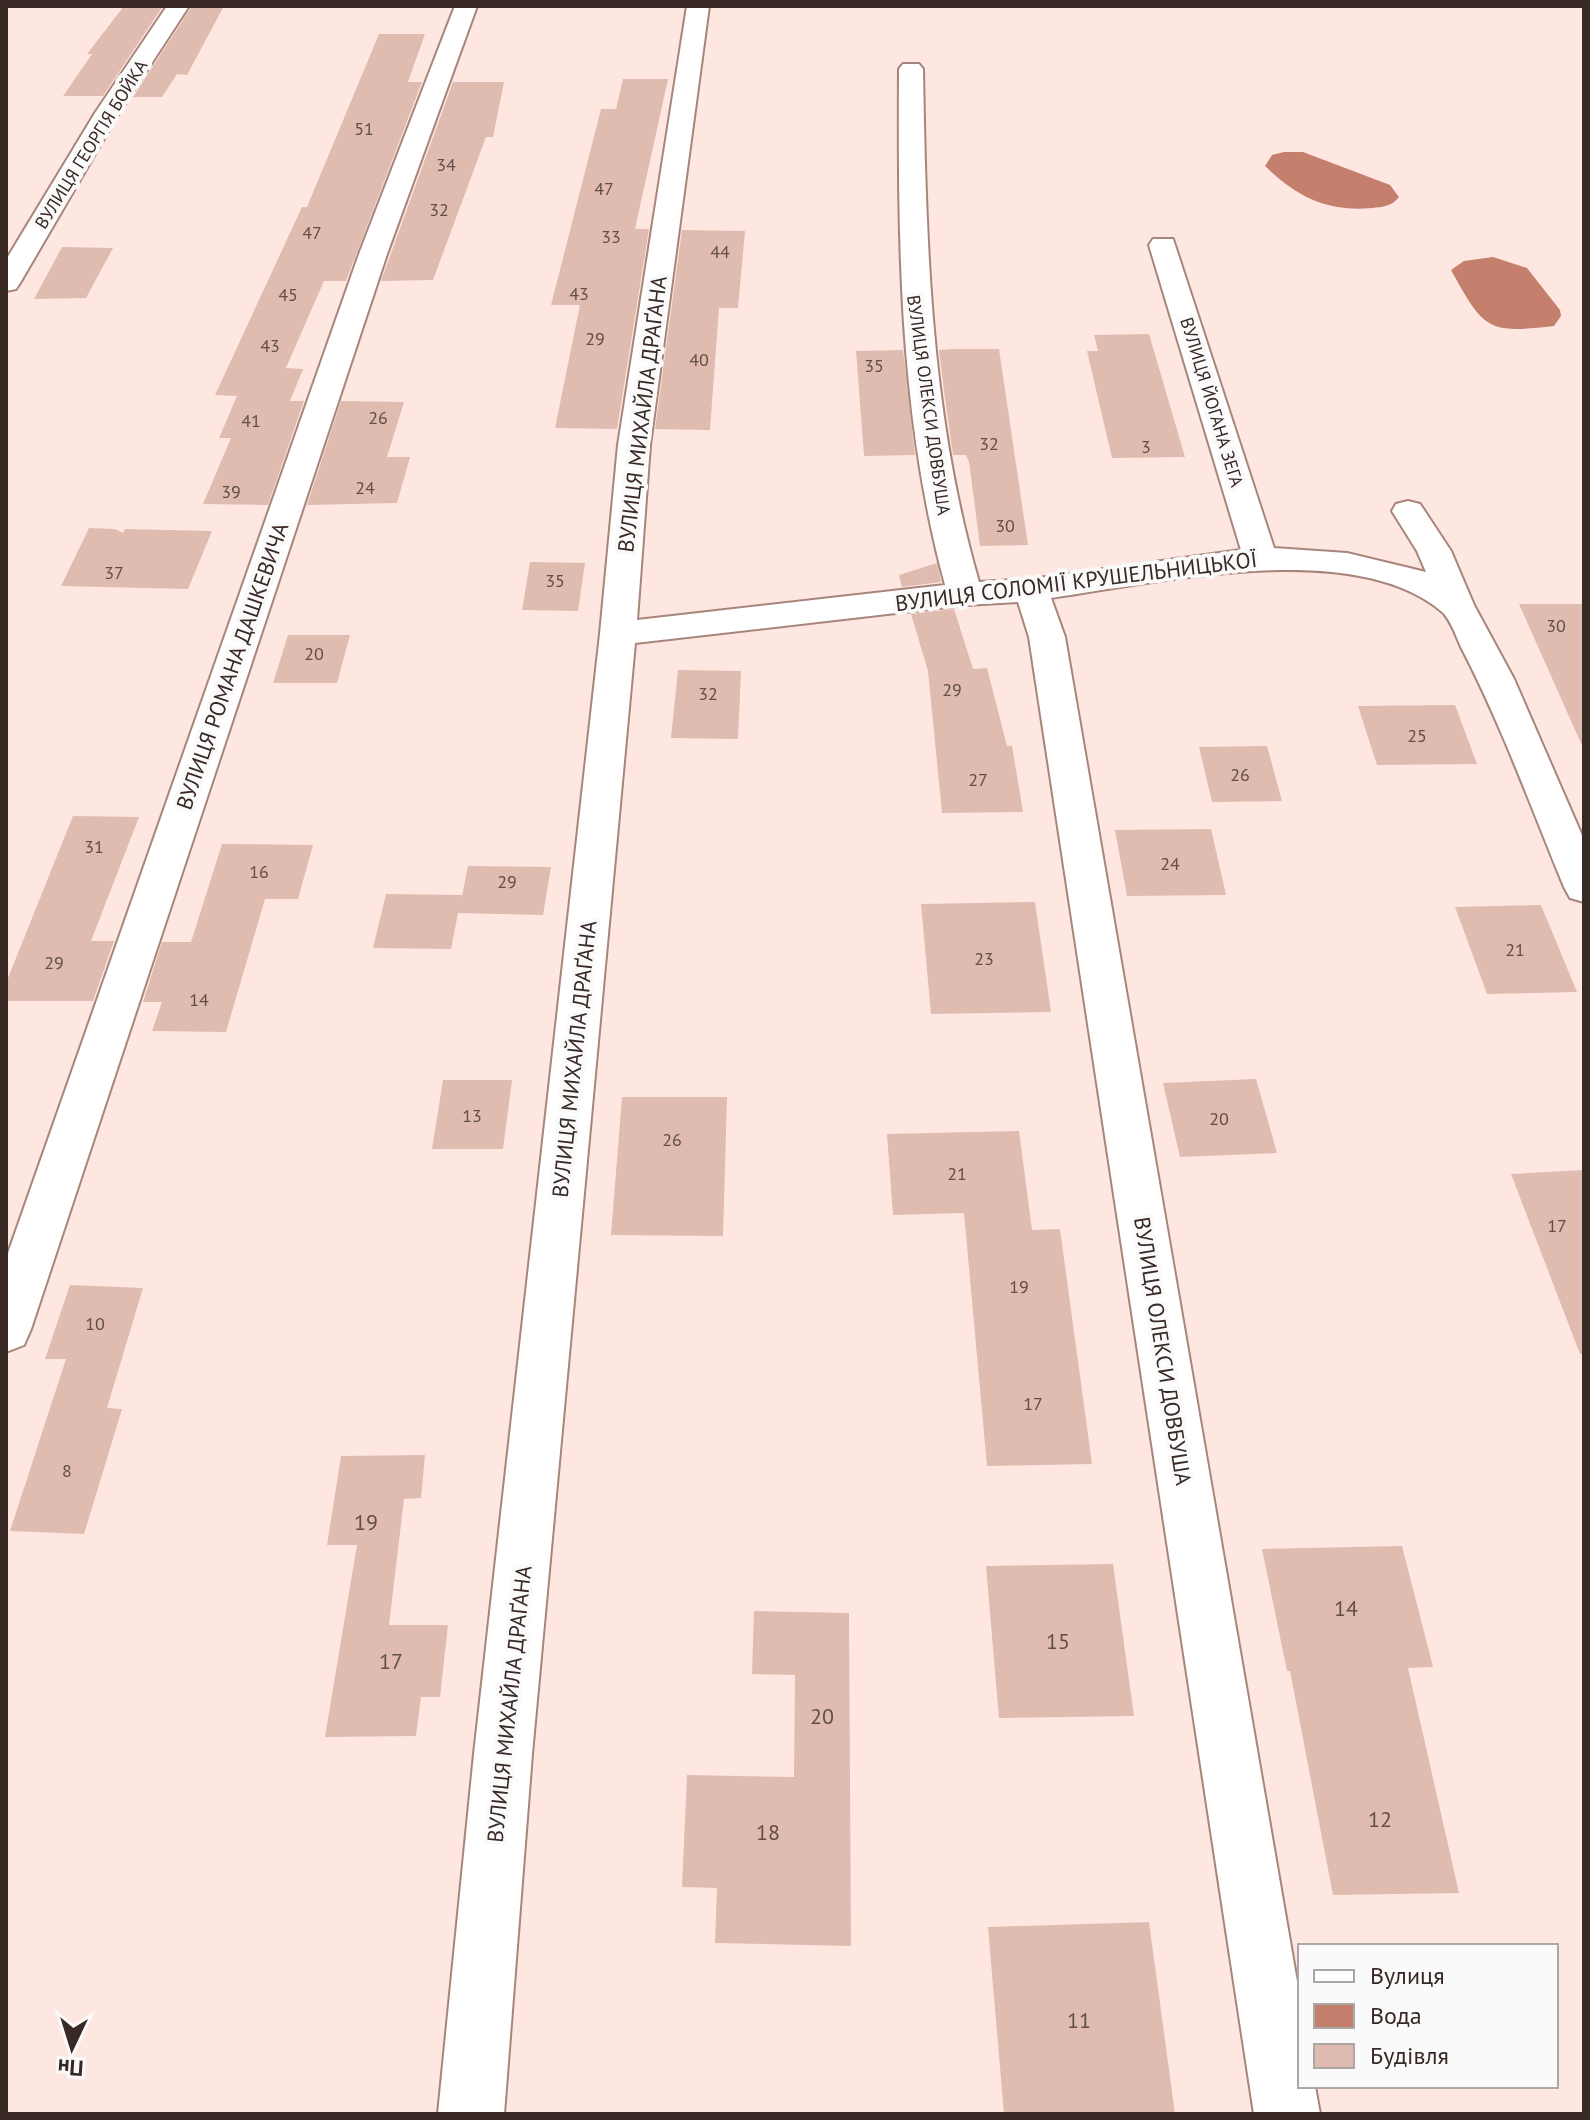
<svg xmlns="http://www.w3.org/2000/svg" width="1590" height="2120" font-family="'PT Sans',sans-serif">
<rect width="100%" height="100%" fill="#ffe7e1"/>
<g fill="#c47f6d">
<path d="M1284,152h19l87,33 9,12c-7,9 -16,10 -27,11 -45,4 -75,-11 -107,-42l7,-11z"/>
<path d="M1493,257l34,11 33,42 1,6 -7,10c-68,8 -70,3 -103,-56l13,-9z"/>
</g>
<g fill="#e0bbb0">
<polygon points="124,6 163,6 103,96 63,96 92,54 87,54"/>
<polygon points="192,6 224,6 187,75 177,74 162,97 133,97"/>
<polygon points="379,34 425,34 408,82 422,82 346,281 324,281 286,368 303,369 290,401 304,401 268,505 203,504 231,438 219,438 237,396 215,395 302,207 307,207"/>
<polygon points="623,79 668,79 635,229 649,229 617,429 555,428 580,305 551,305 601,109 616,109"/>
<polygon points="453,82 504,82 493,137 486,137 433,280 381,281"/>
<polygon points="682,230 745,231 738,308 719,308 710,430 655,429"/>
<polygon points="62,247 113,248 86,298 34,299"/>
<polygon points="1149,334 1185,457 1112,458 1087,351 1098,351 1094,335"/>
<polygon points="953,349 999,349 1028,545 980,546 969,462 966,455 953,455 944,391 939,350"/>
<polygon points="903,350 915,455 864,456 856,351"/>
<polygon points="341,401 404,402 387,457 410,457 397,503 307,505"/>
<polygon points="89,528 115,529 123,533 125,529 212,531 188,589 61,586"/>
<polygon points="530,562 585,563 578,611 522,610"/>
<polygon points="937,563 941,582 902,587 899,575"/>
<polygon points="1519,604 1584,604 1584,750"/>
<polygon points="954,609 973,669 987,668 1007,746 1012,746 1023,812 942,813 928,671 911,614"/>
<polygon points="288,635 350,635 337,683 273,683"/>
<polygon points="678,670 741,671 738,739 671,738"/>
<polygon points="1455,705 1477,764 1377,765 1358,706"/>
<polygon points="1267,746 1282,801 1212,802 1199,747"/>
<polygon points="73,816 139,817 91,941 114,941 93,1001 6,1001 6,983"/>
<polygon points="1211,829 1226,895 1127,896 1115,830"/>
<polygon points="222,844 313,845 298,899 265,899 226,1032 152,1031 162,1002 143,1002 162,942 191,942"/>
<polygon points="468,866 551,867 543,915 458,913 451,949 373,948 386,894 462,895 461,901"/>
<polygon points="1035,902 1051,1012 931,1014 921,904"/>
<polygon points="1541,905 1577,992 1487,994 1455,907"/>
<polygon points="1256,1079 1277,1153 1180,1157 1163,1083"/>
<polygon points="443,1080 512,1080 503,1149 432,1149"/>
<polygon points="622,1097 727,1097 723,1236 611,1235"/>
<polygon points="1019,1131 1032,1230 1060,1229 1092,1464 987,1466 964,1213 893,1215 887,1134"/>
<polygon points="1584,1170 1584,1353 1580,1354 1511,1174"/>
<polygon points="70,1285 143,1288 107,1408 122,1409 84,1534 10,1531 66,1359 45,1359"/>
<polygon points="425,1455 421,1498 404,1499 389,1625 448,1625 440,1697 421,1697 416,1736 325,1737 357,1545 327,1545 341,1456"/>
<polygon points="1402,1546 1433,1667 1408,1668 1459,1893 1333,1895 1290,1671 1287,1671 1262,1549"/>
<polygon points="1113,1564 1134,1716 999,1718 986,1566"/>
<polygon points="754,1611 849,1613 851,1946 715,1943 717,1888 682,1887 687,1775 794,1777 795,1675 752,1674"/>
<polygon points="1149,1922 1175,2114 1004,2114 988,1927"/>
</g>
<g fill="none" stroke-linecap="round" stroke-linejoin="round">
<defs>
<g id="minor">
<polygon points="167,6 189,6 119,113 20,283 16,289 6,291 6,260 95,113"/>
<polygon points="455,6 477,6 387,254 31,1329 24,1345 6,1352 6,1259 359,254"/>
<path d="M687,6h22l-59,439 -13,175 308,-35c-46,-169 -47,-341 -46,-516l4,-5h16l4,5c3,174 7,345 56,513l52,-3 210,-29 -92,-305 4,-6h20l101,309 73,5 79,19 -9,-21 -25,-40 4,-7 12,-3 12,3 31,47 23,54 40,74 70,161v62l-14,-4 -6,-11c-33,-80 -63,-163 -103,-240 -5,-11 -11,-29 -20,-36 -89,-74 -284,-28 -390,-13l14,39 235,1362v87h15l5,28h-66l-225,-1477 -11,-35 -53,3 -330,38 -103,1111 -28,360h-66l36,-360 126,-1120 18,-189z"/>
</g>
</defs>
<use href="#minor" stroke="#a8857b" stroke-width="4"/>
<use href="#minor" fill="#fff" fill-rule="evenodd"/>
</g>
<g text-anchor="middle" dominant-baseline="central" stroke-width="8" stroke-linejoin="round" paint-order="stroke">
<g font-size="18" fill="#624e48">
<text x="364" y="128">51</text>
<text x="446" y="164">34</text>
<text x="604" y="188">47</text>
<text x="439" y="209">32</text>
<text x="312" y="232">47</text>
<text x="611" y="236">33</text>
<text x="720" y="251">44</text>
<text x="579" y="293">43</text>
<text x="288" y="294">45</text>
<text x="595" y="338">29</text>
<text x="270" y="345">43</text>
<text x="699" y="359">40</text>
<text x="874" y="365">35</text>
<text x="378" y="417">26</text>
<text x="251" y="420">41</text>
<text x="989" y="443">32</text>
<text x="1146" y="446">3</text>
<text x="365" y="487">24</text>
<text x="231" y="491">39</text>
<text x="1005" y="525">30</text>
<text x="114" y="572">37</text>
<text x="555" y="580">35</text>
<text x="1556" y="625">30</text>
<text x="314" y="653">20</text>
<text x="952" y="689">29</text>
<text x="708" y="693">32</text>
<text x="1417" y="735">25</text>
<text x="1240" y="774">26</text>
<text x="978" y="779">27</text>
<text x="94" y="846">31</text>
<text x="1170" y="863">24</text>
<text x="259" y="871">16</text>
<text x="507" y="881">29</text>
<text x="1515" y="949">21</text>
<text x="984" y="958">23</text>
<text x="54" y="962">29</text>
<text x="199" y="999">14</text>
<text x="472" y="1115">13</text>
<text x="1219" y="1118">20</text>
<text x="672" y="1139">26</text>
<text x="957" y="1173">21</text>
<text x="1557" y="1225">17</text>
<text x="1019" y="1286">19</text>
<text x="95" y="1323">10</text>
<text x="1033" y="1403">17</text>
<text x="67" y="1470">8</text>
</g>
<g font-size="18" fill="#382925" stroke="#fafafa">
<text transform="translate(91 144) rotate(-58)">ВУЛИЦЯ ГЕОРГІЯ БОЙКА</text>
<text transform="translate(1212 402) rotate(73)">ВУЛИЦЯ ЙОГАНА ЗЕГА</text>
<text transform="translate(929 405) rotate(82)">ВУЛИЦЯ ОЛЕКСИ ДОВБУША</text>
</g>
<g font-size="22" fill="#382925" stroke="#fafafa">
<text transform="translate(642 414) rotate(-83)">ВУЛИЦЯ МИХАЙЛА ДРАҐАНА</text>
<text transform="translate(1076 581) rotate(-7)">ВУЛИЦЯ СОЛОМІЇ КРУШЕЛЬНИЦЬКОЇ</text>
<text transform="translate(232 666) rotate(-71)">ВУЛИЦЯ РОМАНА ДАШКЕВИЧА</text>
<text transform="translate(574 1059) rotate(-84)">ВУЛИЦЯ МИХАЙЛА ДРАҐАНА</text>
<text transform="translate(1163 1351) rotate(81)">ВУЛИЦЯ ОЛЕКСИ ДОВБУША</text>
<text transform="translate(509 1704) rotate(-84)">ВУЛИЦЯ МИХАЙЛА ДРАҐАНА</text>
</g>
<g font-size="22" fill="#624e48">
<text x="366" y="1522">19</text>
<text x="1346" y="1608">14</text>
<text x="1058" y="1641">15</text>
<text x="391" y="1661">17</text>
<text x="822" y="1716">20</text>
<text x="1380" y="1819">12</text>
<text x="768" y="1832">18</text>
<text x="1079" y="2020">11</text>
</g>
</g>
<rect width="1590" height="2120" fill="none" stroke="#382925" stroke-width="16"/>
<rect x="1298" y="1944" width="260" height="144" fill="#fafafa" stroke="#aca6a5" stroke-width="2"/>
<rect x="1314" y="1970" width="40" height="12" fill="#ffffff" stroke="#aca6a5" stroke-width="2"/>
<text x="1370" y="1984" font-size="24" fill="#382925">Вулиця</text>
<rect x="1314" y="2004" width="40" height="24" fill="#c47f6d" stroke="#aca6a5" stroke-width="2"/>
<text x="1370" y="2024" font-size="24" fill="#382925">Вода</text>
<rect x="1314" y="2044" width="40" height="24" fill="#e0bbb0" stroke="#aca6a5" stroke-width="2"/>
<text x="1370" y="2064" font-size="24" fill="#382925">Будівля</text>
<g transform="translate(72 2048) rotate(184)" stroke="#fafafa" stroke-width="6" paint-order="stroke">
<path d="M0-6L14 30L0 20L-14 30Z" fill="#382925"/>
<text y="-12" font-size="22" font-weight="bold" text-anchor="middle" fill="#382925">Пн</text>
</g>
</svg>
